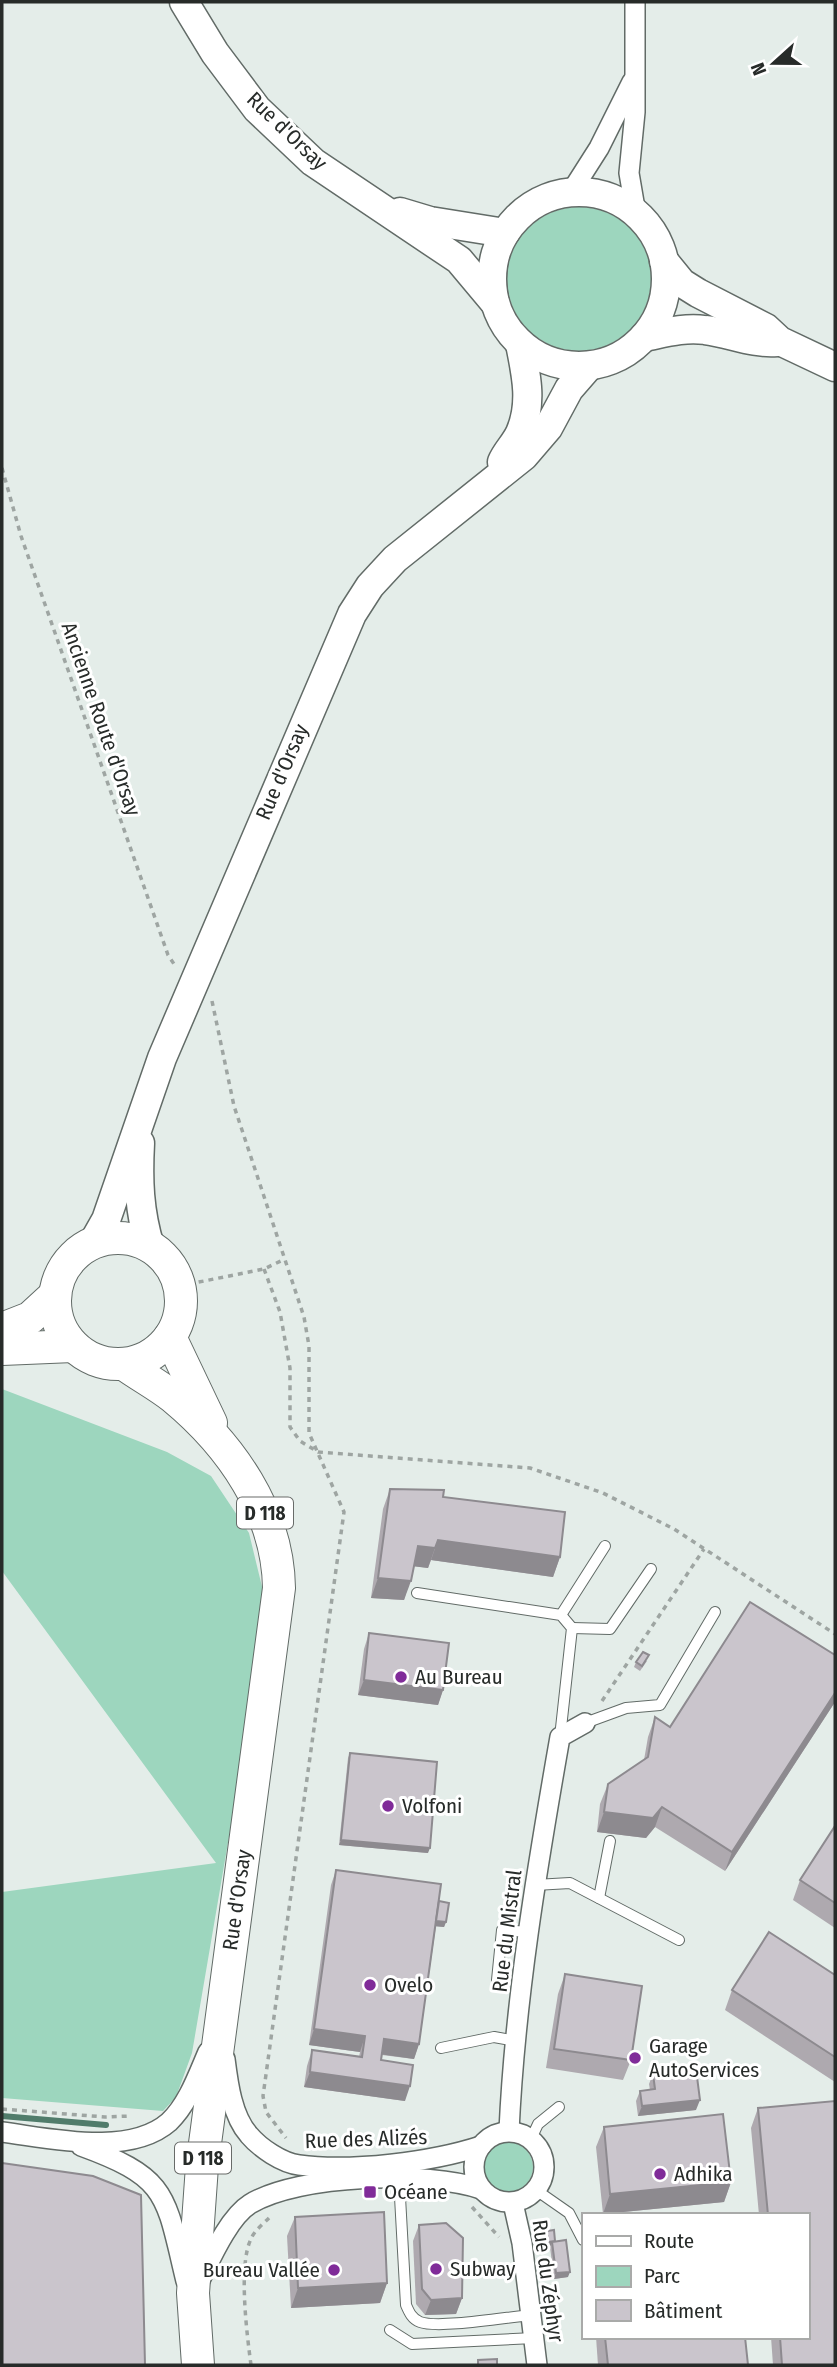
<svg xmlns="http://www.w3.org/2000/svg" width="837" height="2367" font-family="'Fira Sans Condensed',sans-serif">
<rect width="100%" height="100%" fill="#e4ede9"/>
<g fill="#9dd6be">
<circle cx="579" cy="279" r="72"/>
<polygon points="2,1389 167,1452 211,1476 249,1533 265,1599 245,1743 192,2053 176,2097 163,2111 2,2098 2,1892 216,1863 2,1571"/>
<circle cx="508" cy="2167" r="25"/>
</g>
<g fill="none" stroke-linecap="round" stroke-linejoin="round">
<polyline stroke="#507c6b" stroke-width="6" points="2,2116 106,2125"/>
<defs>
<g id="service">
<polyline points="417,1593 561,1615 572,1628 560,1737"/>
<polyline points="561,1615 605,1546"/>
<polyline points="572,1628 610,1629 651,1569"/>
<polyline points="585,1723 626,1708 660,1705 715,1612"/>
<polyline points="535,1885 570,1883 679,1940"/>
<polyline points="599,1898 610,1841"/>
<polyline points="497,1980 502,1930 529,1932"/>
<polyline points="441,2048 494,2037 516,2041"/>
<polyline points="531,2139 538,2124 559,2107"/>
<path d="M399,2179l7,126c3,7 6,14 14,17 18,7 88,-5 111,-7"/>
<polyline points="536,2190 569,2213 583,2240"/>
<polyline points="390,2330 412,2344 534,2338"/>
</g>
<g id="minor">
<polyline points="635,2 635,112 629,173 636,214"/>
<polyline points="571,192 599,148 632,82"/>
<path d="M225,2059c3,24 7,57 24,76 11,13 33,28 50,30 52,7 133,-3 182,-19"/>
<path d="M509,2131c6,-132 28,-263 51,-394l25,-14"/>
<circle cx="509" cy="2167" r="35"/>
<path d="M2,2132c48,6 127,25 167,-10 19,-18 29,-47 39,-70"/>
<path d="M81,2146c88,32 84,48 105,135"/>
<polyline points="513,2203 522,2243 537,2365"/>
<path d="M200,2280c11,-22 29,-63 50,-76 49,-30 178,-33 231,-15"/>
</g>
<g id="secondary">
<polyline points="184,2 215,53 257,109 313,162 459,260 495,303"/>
<circle cx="579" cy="279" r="87"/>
<polyline points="400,212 430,221 505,233"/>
<polyline points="664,261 682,283 698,293 766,328 780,341 835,367"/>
<path d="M644,337c20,-4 40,-10 61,-7 25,3 47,14 72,12"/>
<path d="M502,462c4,-10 13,-18 18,-29 13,-30 6,-59 0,-89"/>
<path d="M140,1143c-2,37 -1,68 10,104"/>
<polyline points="93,1243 106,1220 162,1058 352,614 370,586 395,559 524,456 548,428 569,389 589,366"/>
</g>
<g id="primary">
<circle cx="118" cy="1301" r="63"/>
<polyline points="2,1329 30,1318 55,1295"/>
<polyline points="170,1337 211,1423"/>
<polyline points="2,1349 73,1346"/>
<path d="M124,1364c15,11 34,21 49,33 58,48 105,115 106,191l-77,578 -9,127 5,72"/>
</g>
</defs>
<use href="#service" stroke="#626b67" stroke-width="12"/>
<use href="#minor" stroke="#626b67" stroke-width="22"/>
<use href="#secondary" stroke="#626b67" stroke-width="31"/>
<use href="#primary" stroke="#626b67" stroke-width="34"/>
<g stroke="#9ea5a2" stroke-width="3.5" stroke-dasharray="5 5" stroke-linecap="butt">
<polyline points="2,468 21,536 168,955 176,967"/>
<polyline points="212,1001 234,1106 304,1317 309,1346 309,1433 344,1512 263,2096 266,2112 286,2138"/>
<polyline points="264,1269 280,1312 290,1368 290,1427 300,1441 318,1452 530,1468 603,1493 674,1529 835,1634"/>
<polyline points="179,1286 264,1269 285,1259"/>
<polyline points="602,1701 704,1549"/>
<polyline points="2,2109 105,2117 130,2116"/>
<polyline points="472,2207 499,2237"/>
<path d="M251,2365c-4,-30 -13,-100 0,-126 3,-8 12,-15 18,-21"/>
</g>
<use href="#service" stroke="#fff" stroke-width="10"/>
<use href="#minor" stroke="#fff" stroke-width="19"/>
<use href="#secondary" stroke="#fff" stroke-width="28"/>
<use href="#primary" stroke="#fff" stroke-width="32"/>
</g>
<g fill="#aea9af">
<polygon points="390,1489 443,1497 560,1557 553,1577 431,1560 428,1568 414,1566 404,1600 371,1598 383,1509"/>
<polygon points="369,1633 443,1690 438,1705 358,1695 364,1649"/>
<polygon points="835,1655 835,1702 725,1871 655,1827 646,1838 597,1832 600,1804 608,1784 644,1760 648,1737 655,1717 670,1727"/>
<polygon points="647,1661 640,1671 634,1667 636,1662"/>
<polygon points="350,1753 428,1853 339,1845 348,1758"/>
<polygon points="835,1826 835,1928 793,1900 800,1880"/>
<polygon points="336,1870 439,1901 446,1922 444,1927 436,1926 419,2044 414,2059 382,2055 381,2060 405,2101 304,2087 307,2066 312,2050 359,2057 360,2052 309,2045 331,1885"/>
<polygon points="565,1974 631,2060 623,2080 546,2068 558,1994"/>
<polygon points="835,1975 835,2082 725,2010 732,1990"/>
<polygon points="653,2074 696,2110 638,2116 636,2101 640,2091 650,2090 649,2084"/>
<polygon points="835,2101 835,2365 773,2365 771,2337 807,2337 807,2215 759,2215 751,2128 758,2108"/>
<polygon points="604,2127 731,2182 724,2202 603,2214 596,2147"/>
<polygon points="295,2217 387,2283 380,2303 291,2308 287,2236"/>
<polygon points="419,2225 462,2298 456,2314 425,2315 416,2304 413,2241"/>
<polygon points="547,2231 555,2241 568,2277 554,2279 550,2247 546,2247 545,2236"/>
<polygon points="596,2337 745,2337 748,2365 598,2365"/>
</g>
<g fill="#8d8a8f">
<polygon points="438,1540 560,1557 553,1577 431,1560"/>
<polygon points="418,1546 435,1548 428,1568 411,1566"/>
<polygon points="378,1578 411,1581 404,1600 371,1598"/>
<polygon points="364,1680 443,1690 438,1705 358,1695"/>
<polygon points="835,1693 835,1702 725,1871 732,1852"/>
<polygon points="662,1807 655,1827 646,1838 597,1832 604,1812"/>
<polygon points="341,1840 430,1848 428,1853 339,1845"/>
<polygon points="434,1920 446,1922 444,1927 432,1926"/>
<polygon points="314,2029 365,2036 360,2052 309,2045"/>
<polygon points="384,2039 419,2044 414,2059 379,2054"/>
<polygon points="310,2072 410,2086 405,2101 304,2087"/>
<polygon points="700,2100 696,2110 638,2116 642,2106"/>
<polygon points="731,2182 724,2202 603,2214 610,2194"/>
<polygon points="555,2241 552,2242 550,2247 546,2247 548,2242"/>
<polygon points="570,2272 568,2277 554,2279 556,2273"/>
<polygon points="387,2283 380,2303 291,2308 298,2288"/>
<polygon points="462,2298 456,2314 425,2315 431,2300"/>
</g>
<g fill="#cac5cc" stroke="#8d8a8f" stroke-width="2">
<polygon points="390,1489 444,1490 443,1497 565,1512 560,1557 438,1540 435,1548 418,1546 411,1581 378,1578"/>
<polygon points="750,1602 835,1655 835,1693 732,1852 662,1807 653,1818 604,1812 608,1784 648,1757 655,1717 670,1727"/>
<polygon points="369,1633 449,1643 443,1690 364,1680"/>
<polygon points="643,1652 649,1655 642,1666 636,1662"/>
<polygon points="350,1753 437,1762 430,1848 341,1840"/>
<polygon points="835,1826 835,1903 800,1880"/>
<polygon points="336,1870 441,1884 419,2044 384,2039 381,2060 413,2065 410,2086 310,2072 312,2050 362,2057 365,2036 314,2029"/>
<polygon points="439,1901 449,1903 446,1922 436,1921"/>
<polygon points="769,1932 835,1975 835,2057 732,1990"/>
<polygon points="565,1974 642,1986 631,2060 554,2049"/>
<polygon points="696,2069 700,2100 642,2106 640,2091 655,2089 653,2074"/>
<polygon points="835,2101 835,2365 782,2365 780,2337 807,2337 807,2215 768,2215 758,2108"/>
<polygon points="723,2114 731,2182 610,2194 604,2127"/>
<polygon points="2,2163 93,2176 141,2195 145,2365 2,2365"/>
<polygon points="384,2212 387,2283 298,2288 295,2217"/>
<polygon points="446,2223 463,2238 462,2298 431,2300 422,2289 419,2225"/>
<polygon points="554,2230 555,2241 548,2242 547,2231"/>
<polygon points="566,2240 570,2272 556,2273 552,2242"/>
<polygon points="605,2337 745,2337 748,2365 608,2365"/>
<polygon points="497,2359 497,2365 478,2365 478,2360"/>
</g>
<g fill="#802b99" stroke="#fff" stroke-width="2.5">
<circle cx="401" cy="1677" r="7"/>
<circle cx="388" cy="1806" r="7"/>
<circle cx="370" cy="1985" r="7"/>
<circle cx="635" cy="2058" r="7"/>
<circle cx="660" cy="2174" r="7"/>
<rect x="363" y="2185" width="14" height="14" rx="3.5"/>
<circle cx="436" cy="2269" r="7"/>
<circle cx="334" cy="2270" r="7"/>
</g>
<g text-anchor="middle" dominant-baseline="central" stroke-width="6" stroke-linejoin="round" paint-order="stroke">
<g fill="#fff" stroke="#686b69" stroke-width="2">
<rect x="237" y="1497.5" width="56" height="31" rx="5"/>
<rect x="175" y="2142.5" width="56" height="31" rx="5"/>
</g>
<g font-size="19" font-weight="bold" fill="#272b29">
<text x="265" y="1513">D 118</text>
<text x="203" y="2158">D 118</text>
</g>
<g font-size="21" fill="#272b29" stroke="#fff">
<text transform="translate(287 131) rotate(44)">Rue d'Orsay</text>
<text transform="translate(101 719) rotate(71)">Ancienne Route d'Orsay</text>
<text transform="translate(282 772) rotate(-67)">Rue d'Orsay</text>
<text transform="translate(237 1900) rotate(-82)">Rue d'Orsay</text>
<text transform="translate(507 1931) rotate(-83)">Rue du Mistral</text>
<text transform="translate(366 2139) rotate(-2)">Rue des Alizés</text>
<text transform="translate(548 2281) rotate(82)">Rue du Zéphyr</text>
</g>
<g font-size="21" fill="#272b29" stroke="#fff" text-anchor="start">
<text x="415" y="1677">Au Bureau</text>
<text x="402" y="1806">Volfoni</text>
<text x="384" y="1985">Ovelo</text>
<text x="649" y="2046">Garage<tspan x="649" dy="24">AutoServices</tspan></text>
<text x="674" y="2174">Adhika</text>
<text x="384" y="2192">Océane</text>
<text x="450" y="2269">Subway</text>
<text x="320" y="2270" text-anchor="end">Bureau Vallée</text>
</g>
</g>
<rect width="837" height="2367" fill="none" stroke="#272b29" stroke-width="7"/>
<rect x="582" y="2213" width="228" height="126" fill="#ffffff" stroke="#a9aaa9" stroke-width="2"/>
<rect x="596" y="2236" width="35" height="10" fill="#ffffff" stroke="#a9aaa9" stroke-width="2"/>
<text x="644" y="2248" font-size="21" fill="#272b29">Route</text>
<rect x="596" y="2266" width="35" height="21" fill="#9dd6be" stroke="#a9aaa9" stroke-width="2"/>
<text x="644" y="2283" font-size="21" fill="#272b29">Parc</text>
<rect x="596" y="2300" width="35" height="21" fill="#cac5cc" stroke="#a9aaa9" stroke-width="2"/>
<text x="644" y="2318" font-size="21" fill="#272b29">Bâtiment</text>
<g transform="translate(774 63) rotate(249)" stroke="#ffffff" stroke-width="5" paint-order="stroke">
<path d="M0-5L12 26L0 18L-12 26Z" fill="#272b29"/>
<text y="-10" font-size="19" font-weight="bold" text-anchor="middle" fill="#272b29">N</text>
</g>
</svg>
